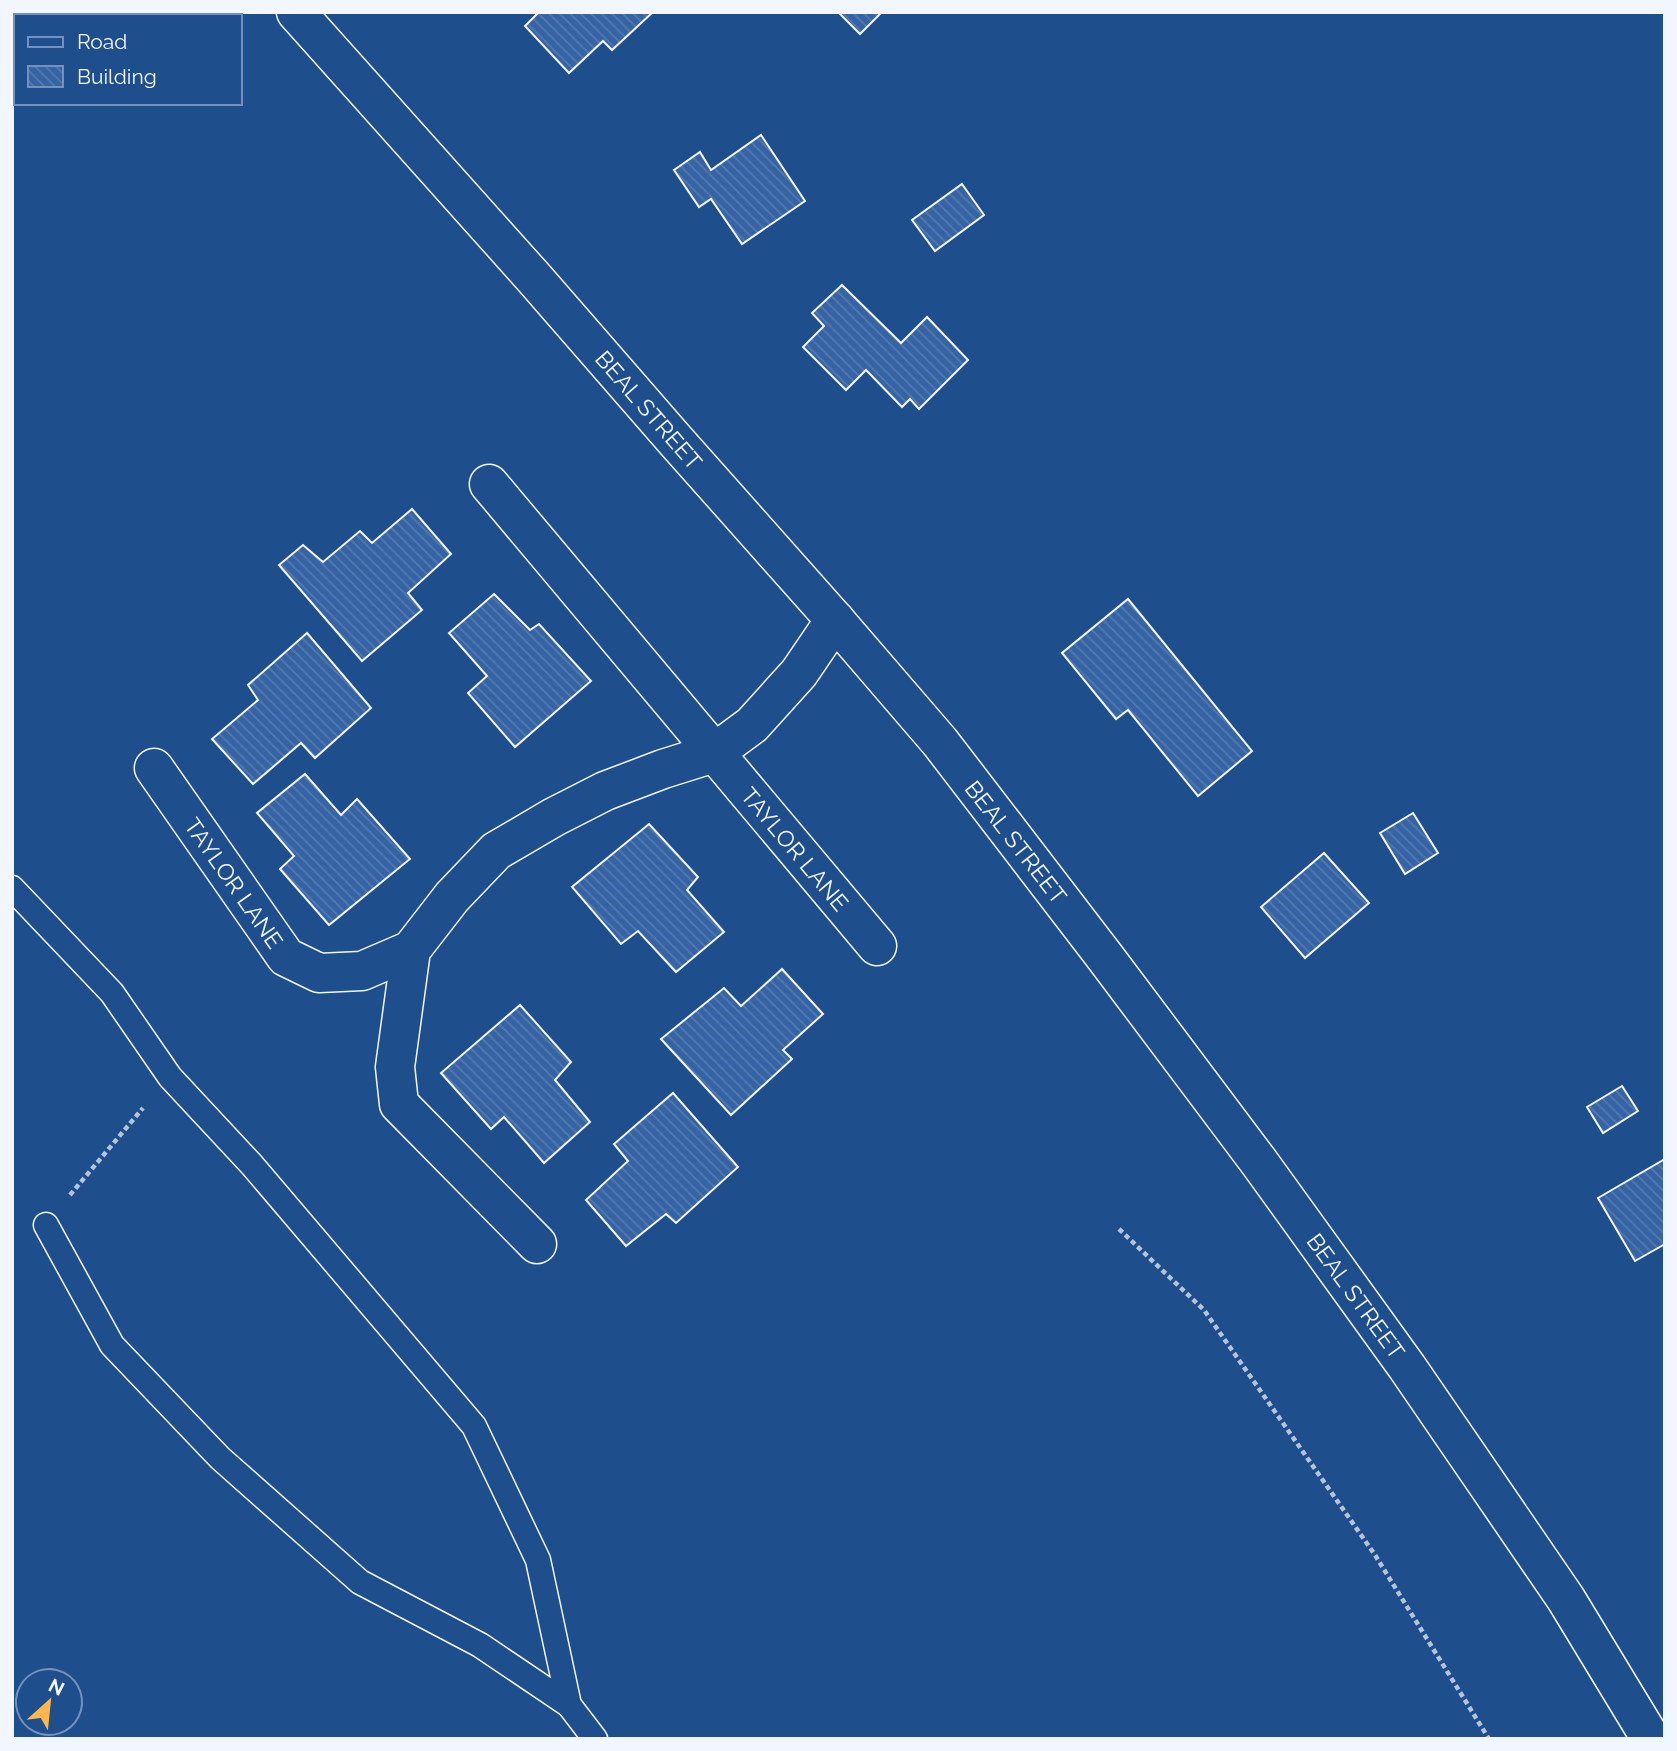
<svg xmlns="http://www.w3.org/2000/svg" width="1677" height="1751" font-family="Raleway,sans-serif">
<defs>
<pattern id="building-back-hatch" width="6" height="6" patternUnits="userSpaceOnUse" patternTransform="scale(1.75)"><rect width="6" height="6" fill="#3563a3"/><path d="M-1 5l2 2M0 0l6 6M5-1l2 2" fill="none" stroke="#537ab1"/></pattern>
</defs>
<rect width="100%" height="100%" fill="#1f4e8c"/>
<g fill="url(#building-back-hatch)" stroke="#f2f6ff" stroke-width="2">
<polygon points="539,12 653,12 612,50 603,41 569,73 525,26"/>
<polygon points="838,12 882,12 860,34"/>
<polygon points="761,135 805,201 742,244 711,199 699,207 674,170 700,152 711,170"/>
<polygon points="962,184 984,215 935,251 912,220"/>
<polygon points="842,285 901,343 927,317 968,360 919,409 910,399 902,407 866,370 846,390 803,347 824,326 812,313"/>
<polygon points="412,509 451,554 408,593 422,610 362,661 279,565 303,545 323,562 360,531 372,543"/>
<polygon points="494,594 530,630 539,624 591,681 515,747 468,693 487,676 449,633"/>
<polygon points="1128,599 1252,751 1198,796 1128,710 1116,719 1062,653"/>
<polygon points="307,633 371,708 315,758 301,743 253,784 212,739 258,700 248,685"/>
<polygon points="305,774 341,815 357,799 410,859 329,925 280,869 294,856 257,813"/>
<polygon points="1413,813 1438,853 1405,874 1380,833"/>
<polygon points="649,824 698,877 687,890 724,932 676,972 638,931 621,944 572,887"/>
<polygon points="1324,853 1369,903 1305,958 1261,907"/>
<polygon points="782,969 823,1014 783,1050 792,1059 731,1115 661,1039 724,988 741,1006"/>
<polygon points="520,1005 571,1062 555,1080 590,1122 544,1163 504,1117 491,1129 441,1073"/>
<polygon points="1622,1086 1638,1111 1603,1133 1587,1107"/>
<polygon points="673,1093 738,1167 676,1223 666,1214 626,1246 586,1200 628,1161 614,1144"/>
<polygon points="1665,1159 1665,1244 1635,1261 1598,1198"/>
</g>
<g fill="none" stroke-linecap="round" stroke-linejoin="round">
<defs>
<g id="service">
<polyline points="12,888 112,993 170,1077 252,1165 474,1426 538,1560 569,1705 595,1739"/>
<polyline points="46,1225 112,1345 220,1458 360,1582 480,1645 569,1705"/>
</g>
<g id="minor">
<polyline points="489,484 877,946"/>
<polyline points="154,768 286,957 319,973 362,971 411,950"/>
<polyline points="537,1244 399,1104 395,1067 411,950 452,897 496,851 554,817 605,791 663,769 714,753 752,725 799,673 835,620"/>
</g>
<polyline id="tertiary" points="296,12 534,278 675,440 835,620 940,742 1105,957 1259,1162 1407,1367 1566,1599 1651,1739"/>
</defs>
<use href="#service" stroke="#f2f6ff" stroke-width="27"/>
<use href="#minor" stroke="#f2f6ff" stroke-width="41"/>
<use href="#tertiary" stroke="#f2f6ff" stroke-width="41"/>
<g stroke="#b3c4dc" stroke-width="4.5" stroke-dasharray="5 3.5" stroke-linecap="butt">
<polyline points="19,12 20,16"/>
<polyline points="70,1195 143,1108"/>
<polyline points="1119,1229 1204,1310 1375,1555 1489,1739"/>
</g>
<use href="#service" stroke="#1f4e8c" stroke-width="24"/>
<use href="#minor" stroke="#1f4e8c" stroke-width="38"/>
<use href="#tertiary" stroke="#1f4e8c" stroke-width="38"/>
</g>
<g text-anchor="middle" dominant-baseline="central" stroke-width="5" stroke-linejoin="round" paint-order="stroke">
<g font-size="23" fill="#f2f6ff" stroke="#1f4e8c">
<text transform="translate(649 410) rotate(49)">BEAL STREET</text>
<text transform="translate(1016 842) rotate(52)">BEAL STREET</text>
<text transform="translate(795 849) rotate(50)">TAYLOR LANE</text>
<text transform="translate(234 883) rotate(55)">TAYLOR LANE</text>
<text transform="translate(1356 1296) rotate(54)">BEAL STREET</text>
</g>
</g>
<rect width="1677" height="1751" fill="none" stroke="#f2f6ff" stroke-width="28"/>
<rect x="14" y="14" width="228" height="91" fill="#1f4e8c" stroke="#7391ba" stroke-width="2"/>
<rect x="28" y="37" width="35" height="10" fill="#1f4e8c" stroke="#7391ba" stroke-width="2"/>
<text x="77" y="49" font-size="21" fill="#f2f6ff">Road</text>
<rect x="28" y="66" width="35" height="21" fill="url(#building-back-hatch)" stroke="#7391ba" stroke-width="2"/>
<text x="77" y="84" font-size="21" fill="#f2f6ff">Building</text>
<g transform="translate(49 1702) rotate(27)"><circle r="33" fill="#1f4e8c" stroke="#7391ba" stroke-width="2"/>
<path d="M0-5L12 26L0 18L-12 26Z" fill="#ffb74d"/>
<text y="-10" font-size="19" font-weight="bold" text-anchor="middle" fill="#f2f6ff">N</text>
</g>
</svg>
